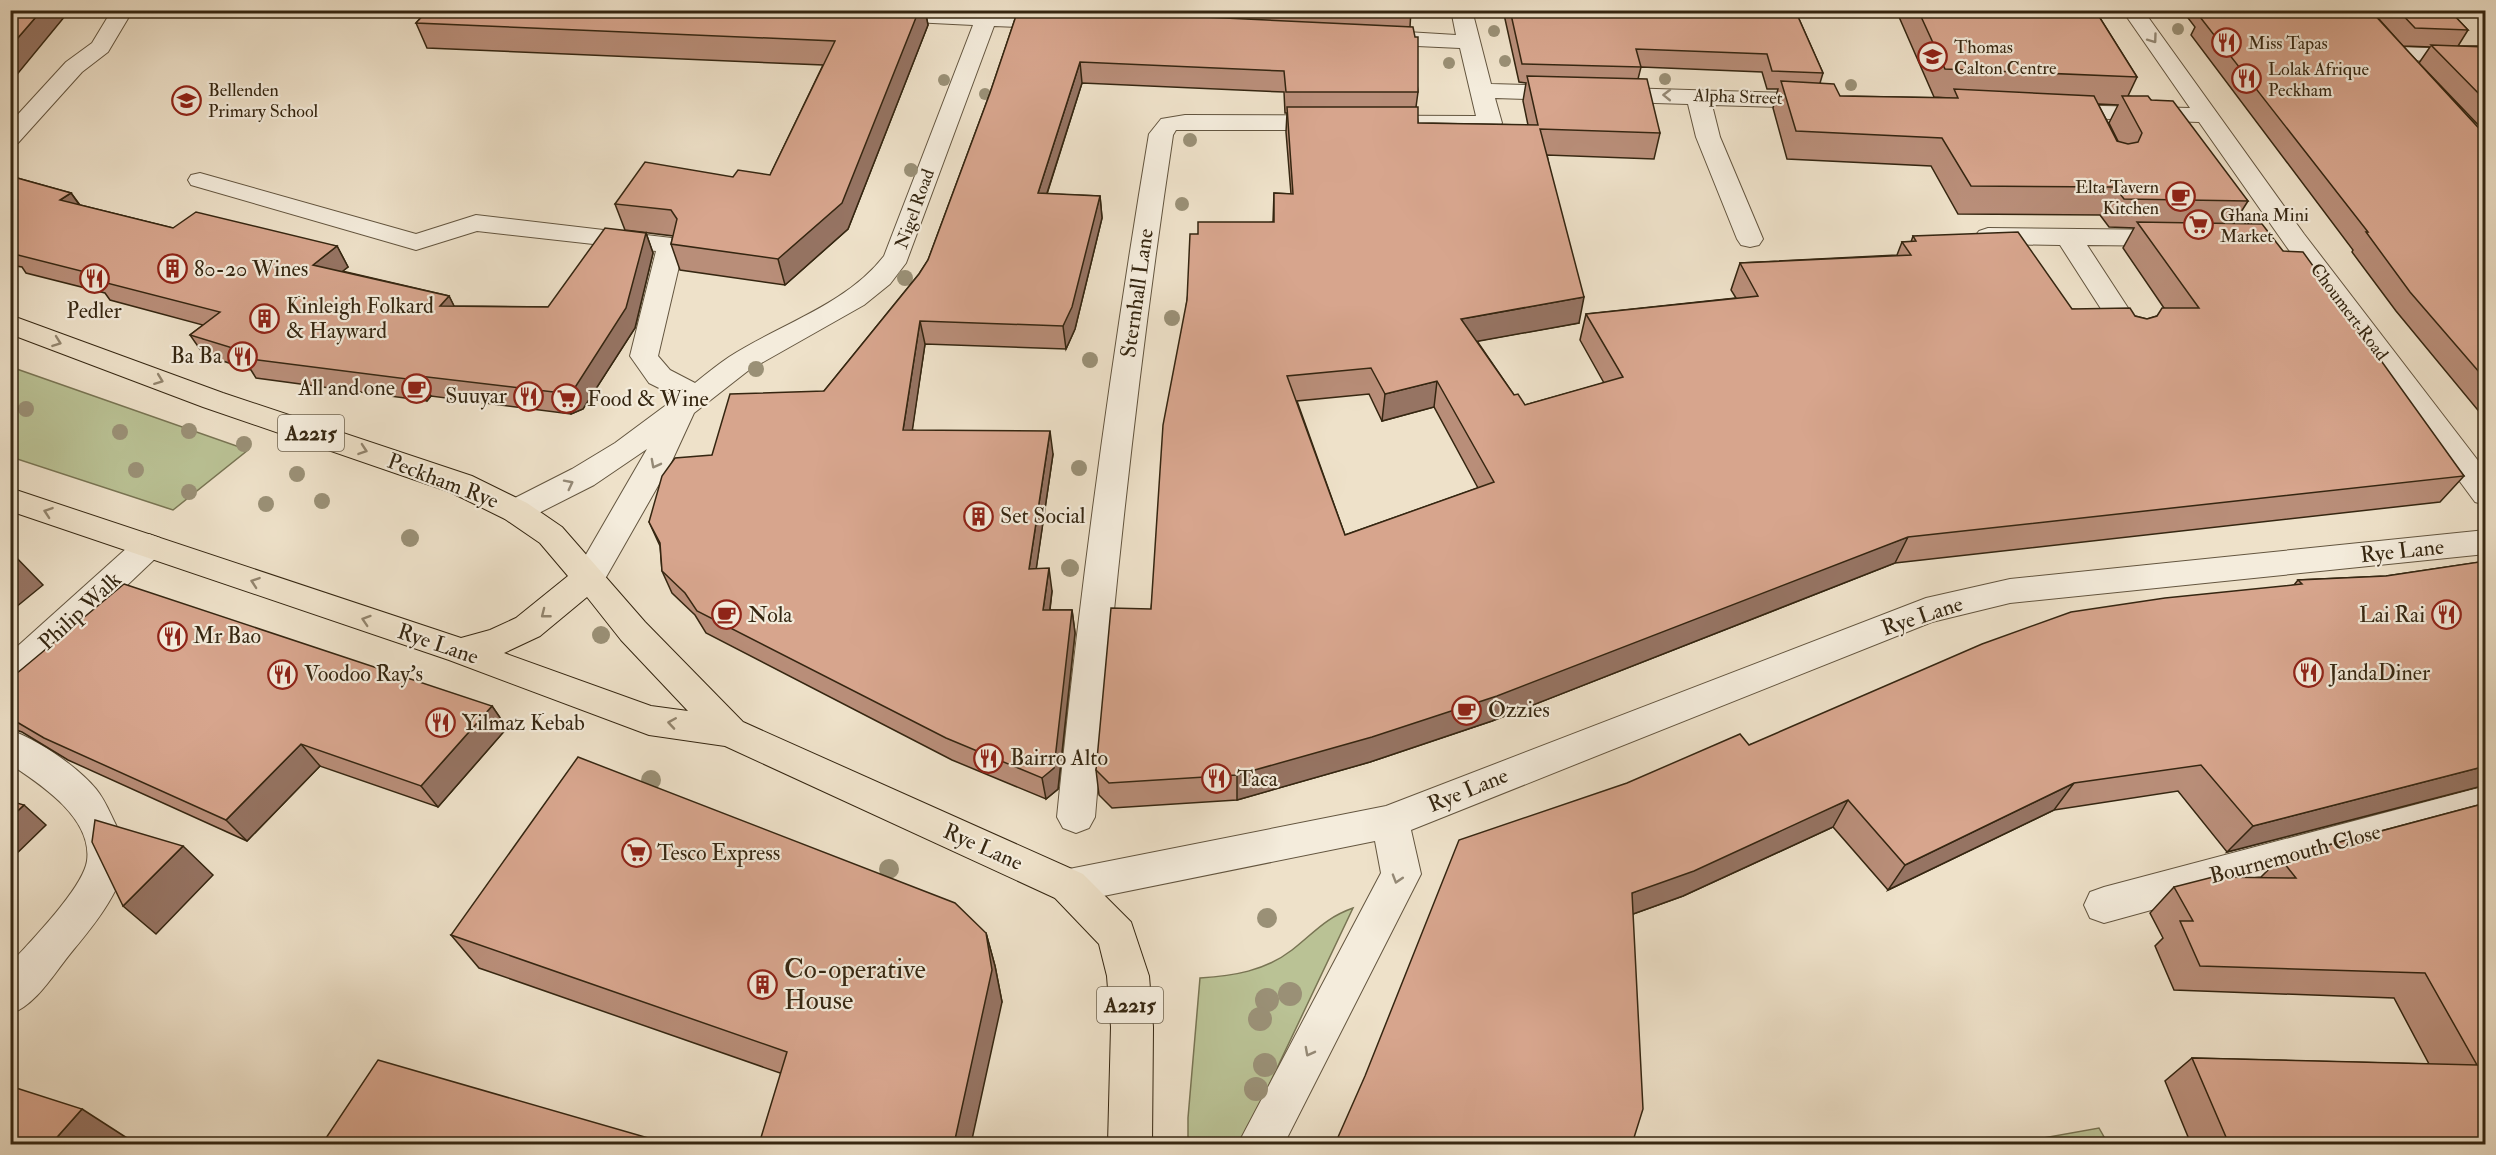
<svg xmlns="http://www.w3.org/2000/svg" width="2496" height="1155" font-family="'IM FELL Double Pica',serif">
<rect width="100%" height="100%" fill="#eee1c9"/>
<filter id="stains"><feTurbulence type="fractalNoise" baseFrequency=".00333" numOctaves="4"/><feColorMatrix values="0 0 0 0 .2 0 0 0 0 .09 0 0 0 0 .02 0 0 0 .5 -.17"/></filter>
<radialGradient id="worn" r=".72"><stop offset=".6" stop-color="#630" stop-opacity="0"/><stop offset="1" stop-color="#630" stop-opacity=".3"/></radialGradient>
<g fill="#bac295" stroke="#787453" stroke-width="1.5">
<polygon points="11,367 248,450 173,510 11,457"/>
<path d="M1353,908l-112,236h-53v-26l12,-140c33,-2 65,-7 92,-28 23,-18 33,-32 61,-42z"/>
<polygon points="2099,1128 2108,1144 2010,1144"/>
</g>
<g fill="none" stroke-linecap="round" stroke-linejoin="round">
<defs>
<g id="minor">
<polygon points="112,10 133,10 108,52 82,72 18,143 10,145 10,123 66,62 92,43"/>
<path d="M782,10l195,3 1,-3h21l-1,4 61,3 8,1 3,5 -3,5 -8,1 -65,-3 -88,237 -16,21 -26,21 -115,65 -55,43 -23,50 -70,123 -12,3 -12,-3 -4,-9 74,-128 -53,36 -67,34 -11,3 -11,-3 -5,-8 5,-8 67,-34 43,-26 62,-46 -28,-14 -19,-27 26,-105 -179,-20 -61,19 -225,-65 -3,-5 3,-5 9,-2 216,61 60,-19 204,24 4,6 -26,111 12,14 25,13c11,-9 22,-18 34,-26 51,-33 117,-52 155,-101l89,-231 -181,-9 -8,-1z"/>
<path d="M1451,10h21l19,74 328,10 8,2 4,5 -4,5 -8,2 -107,-3 8,32 43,102 -4,6 -9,2 -9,-2 -4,-6 -41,-102 -8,-33 -193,-6 7,25 -4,5 -8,2h-314l-3,5c-34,226 -59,454 -78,682l-6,11 -13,5 -13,-5 -6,-11c23,-229 54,-456 92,-683l12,-15 24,-4 291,1 -16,-68 -86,-4 -8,-2 -3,-5 3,-5 8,-2 82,5z"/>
<polygon points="2122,10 2143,10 2304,234 2486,471 2486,505 2475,502 2286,246 2199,122 2052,117 2048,112 2052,107 2060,105 2190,108"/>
<polygon points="2396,47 2469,49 2477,51 2480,56 2477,61 2469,63 2388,59 2385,54 2388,49"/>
<polygon points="1988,228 2173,230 2182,232 2186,238 2182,244 2173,246 2087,245 2145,334 2141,340 2131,343 2121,340 2060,245 1988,244 1979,241 1975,236 1979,231"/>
<polygon points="2486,530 2486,554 2010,603 1932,622 1411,830 1421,874 1284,1144 1238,1144 1381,873 1375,841 1069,903 1055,898 1049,886 1055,874 1069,869 1386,806 1926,598 2010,579"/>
<polygon points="149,534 160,538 165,546 160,554 22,685 10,689 10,653 138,538"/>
<path d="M10,730c27,9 68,37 86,59 9,11 14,24 20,36 5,11 11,23 9,35 -3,32 -35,70 -55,94 -17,21 -34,51 -60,60v-50c20,-22 73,-76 77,-103 6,-43 -47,-77 -77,-97z"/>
<polygon points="2486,786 2486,818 2104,923 2090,918 2084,905 2090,892 2104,887"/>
</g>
<path id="major" d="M10,315l213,78 249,83 55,27 35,24 83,95 98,100 340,152 48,48 18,54 4,51 -1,117h-44l3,-117 -4,-51 -8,-32 -44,-46 -330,-152 -76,-11 -200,-75 -439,-149v-23l451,150 29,-8 26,-12 52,-42 -28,-33 -35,-24 -55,-27 -247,-85 -193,-73zM587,597l34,43 67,71 -37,-5 -147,-53 36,-17z"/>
</defs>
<use href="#minor" stroke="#63553f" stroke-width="2"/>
<use href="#major" stroke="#352611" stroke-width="2"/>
<use href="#minor" fill="#f4ecdc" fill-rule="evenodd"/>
<use href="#major" fill="#eee1c9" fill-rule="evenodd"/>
</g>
<g fill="#9a9076">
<circle cx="2178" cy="29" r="6"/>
<circle cx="1494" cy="31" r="6"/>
<circle cx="1505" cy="61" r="6"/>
<circle cx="1449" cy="63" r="6"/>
<circle cx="1665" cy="79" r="6"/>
<circle cx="944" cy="80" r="6"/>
<circle cx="1851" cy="85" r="6"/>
<circle cx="985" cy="94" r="6"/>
<circle cx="1190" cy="140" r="7"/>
<circle cx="911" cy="170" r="7"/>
<circle cx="1182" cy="204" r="7"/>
<circle cx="905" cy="278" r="8"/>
<circle cx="1172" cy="318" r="8"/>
<circle cx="1090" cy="360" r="8"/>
<circle cx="756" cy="369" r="8"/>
<circle cx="26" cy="409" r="8"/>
<circle cx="189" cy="431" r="8"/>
<circle cx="120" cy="432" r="8"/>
<circle cx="244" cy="444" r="8"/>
<circle cx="1079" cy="468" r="8"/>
<circle cx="136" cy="470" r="8"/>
<circle cx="297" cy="474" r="8"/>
<circle cx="189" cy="492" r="8"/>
<circle cx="322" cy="501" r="8"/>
<circle cx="266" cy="504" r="8"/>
<circle cx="410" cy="538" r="9"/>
<circle cx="1070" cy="568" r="9"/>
<circle cx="601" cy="635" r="9"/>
<circle cx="651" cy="780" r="10"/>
<circle cx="889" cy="869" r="10"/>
<circle cx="1267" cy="918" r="10"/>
<circle cx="1290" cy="994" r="12"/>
<circle cx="1267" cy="1000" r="12"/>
<circle cx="1260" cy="1019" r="12"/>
<circle cx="1265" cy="1065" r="12"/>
<circle cx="1256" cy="1089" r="12"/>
</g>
<g fill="#b98e79" stroke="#352611" stroke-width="1.5" fill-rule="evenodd">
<polygon points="424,10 925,10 928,25 848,229 785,285 680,270 671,244 673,236 625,230 615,204 733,177 770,175 823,65 427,48 416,23 425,13"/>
<path d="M1018,10h393l-1,17 8,65 -2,15 2,16 110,2 -5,-24 3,-18 -7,-1 -16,-72h292l28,63 -3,10 20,13 110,2 -16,-1 -38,-87h199l42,67 -9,19 23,4 97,101 -14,22 49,28 181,225 -24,26 -545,61 -403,158 -122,41 -133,38 -125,8 -13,-13 -3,-25 55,-161 36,-309 11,-66 75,-12 1,-29 17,1 -5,-62 1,-19h-2l-1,-21 -202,-9 -35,111 53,2 2,22 -27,111 -9,20 -141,-5 -13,86 141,24 -17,115 16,22 -2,19h22l3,23 -17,156 -12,10 -94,-39 -246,-127 -11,-18 -23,-22 -10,-22 -2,-25 -11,-24 63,-67 112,-64 95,-117 9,-14 62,-167zM1641,67l121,5 5,17h11l-5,19 14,51 144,7 27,48 142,1 9,12 25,1 -11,20 41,60 -7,8 -10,3 -12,-3 -63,-7 -159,-73 -2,6h-9l-5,13 -157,8 -9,27 5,8 -150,16 -6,26 24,43 -79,22 -11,-10 -37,-54 102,-18 -32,-168 107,4 6,-26 -22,-54zM2098,104l20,1 -9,18 9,18zM1369,394l13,27 52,-14 44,81 -133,47 -48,-134z"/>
<polygon points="2182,10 2370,10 2486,136 2486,420 2396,311 2352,252 2353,250 2191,35 2195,27"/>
<polygon points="2371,10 2449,10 2468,30 2458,46 2485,46 2486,133 2419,63 2430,47 2403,46"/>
<polygon points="10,176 71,193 80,205 173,228 337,246 348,267 342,271 449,296 454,306 548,307 646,233 653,253 635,328 583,409 571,414 431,396 427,401 256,378 251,370 204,355 190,335 203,325 110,300 105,293 26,273 22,267 10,265"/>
<polygon points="2486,561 2486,785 2227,852 2178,791 2054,810 1888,890 1833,827 1683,896 1633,914 1335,1144 1749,745 2294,585 2298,580 2386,576"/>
<polygon points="10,679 492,706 507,728 438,807 320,766 247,841 68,760 22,732 10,728"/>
<polygon points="2486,803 2486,1144 2191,1144 2165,1081 2192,1058 2429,1064 2394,998 2174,990 2155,946 2163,938 2150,913 2174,887 2261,877 2280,858"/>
<polygon points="986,933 995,966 1002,1002 780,1073 479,968 451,935"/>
</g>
<g fill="#967463" stroke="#352611" stroke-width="1.5">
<polygon points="42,10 70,10 10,83 10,47"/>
<polygon points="919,10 925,10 928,25 848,229 785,285 778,259"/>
<polygon points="1080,62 1082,83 1040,215 1038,193"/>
<polygon points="71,193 85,213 60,200"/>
<polygon points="1100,196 1102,218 1075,329 1066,349 1063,326"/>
<polygon points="646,233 653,253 635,328 583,409 571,414 562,393"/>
<polygon points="337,246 348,267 325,285 313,265"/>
<polygon points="449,296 459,316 440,306"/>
<polygon points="1584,297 1579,323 1457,345 1461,319"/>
<polygon points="920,321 925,344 909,453 903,430"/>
<polygon points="419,376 431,396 427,401 415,380"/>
<polygon points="1437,381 1434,407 1382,421 1385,394"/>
<polygon points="1050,431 1053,454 1033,591 1029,569"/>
<polygon points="1908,537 1895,563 1492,721 1370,762 1237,800 1237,775"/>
<polygon points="10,551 43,585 10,612"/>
<polygon points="1049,568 1052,591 1047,632 1043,610"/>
<polygon points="1072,610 1075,633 1058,789 1046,799 1042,778"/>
<polygon points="492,706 507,728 438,807 421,786"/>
<polygon points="301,744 320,766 247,841 226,820"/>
<polygon points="2486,766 2486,785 2227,852 2253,826"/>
<polygon points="2074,783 2054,810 1888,890 1905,865"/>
<polygon points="1848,800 1833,827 1683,896 1622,918 1632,893"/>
<polygon points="24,805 46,825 10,860 10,818"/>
<polygon points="183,846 213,875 156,934 123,906"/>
<polygon points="986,933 995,966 1002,1002 971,1144 954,1144"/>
<polygon points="82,1109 127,1138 121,1144 51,1144"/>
</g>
<g fill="#d7a58d" stroke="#352611" stroke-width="1.5" fill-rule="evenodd">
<polygon points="10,10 42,10 10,47"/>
<polygon points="428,10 919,10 842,203 778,259 671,244 677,219 671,210 615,204 645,162 733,177 738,170 770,175 835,41 416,23"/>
<polygon points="1018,10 1057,10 1413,27 1415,37 1418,37 1418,92 1286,92 1284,71 1080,62 1038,193 1100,196 1072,307 1063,326 920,321 903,430 1050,431 1029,569 1049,568 1043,610 1072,610 1054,768 1042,778 946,738 697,611 685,593 662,571 660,543 649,522 662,476 675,458 712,455 730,394 824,391 919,274 928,260 990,93"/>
<polygon points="1510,10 1795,10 1823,73 1772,71 1767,54 1636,49 1641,67 1522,64"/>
<polygon points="1918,10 2095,10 2137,77 1945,69"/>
<polygon points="2206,10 2370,10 2486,136 2486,380 2410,292 2366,232 2368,232 2200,17 2212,17"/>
<polygon points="2398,10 2449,10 2468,30 2415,28"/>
<polygon points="2431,45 2486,47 2486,101"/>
<path d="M1527,76l120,3 13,54 -120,-4 44,168 -123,22 53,76 4,-1 7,11 98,-28 -37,-63 172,-18 -18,-33 171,-8 -9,-13 14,-1 -3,-5 105,-4 54,77 58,-1 5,8 12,3 10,-3 5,-8h37l-62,-86 125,2 21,27 20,1 161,224 -556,61 -411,159 -125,41 -135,38 -128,8 -13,-13 15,-162 40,1 12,-184 24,-125 3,-66h8v-12h76v-29l19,1 -6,-87h131v16l120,2zM1371,368l14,26 52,-13 57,101 -149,53 -58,-159z"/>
<polygon points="1781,81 1834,84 1840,96 1958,98 1954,89 2094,96 2117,141 2128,144 2138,142 2142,133 2122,96 2148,96 2151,100 2173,101 2248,201 2124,199 2115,187 1971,186 1942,138 1796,131"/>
<polygon points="10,176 71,193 60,200 173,228 196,212 337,246 313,265 449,296 440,306 548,307 605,228 646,233 626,308 574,389 562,393 419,376 415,380 243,358 249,353 190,335 220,312 95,280 101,276 10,253 16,249 10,248"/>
<polygon points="2486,561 2486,766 2253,826 2201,765 2074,783 1905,865 1848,800 1694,871 1632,893 1643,1109 1632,1144 1335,1144 1365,1076 1459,840 1627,783 1740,734 1749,745 1982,644 2071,612 2165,598 2302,584 2298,580 2386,576"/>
<polygon points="124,584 492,706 421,786 301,744 226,820 44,738 10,718 10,679"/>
<polygon points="578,757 955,903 986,933 992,970 954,1144 759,1144 787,1052 451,935"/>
<polygon points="10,801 24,805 10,818"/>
<polygon points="2486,803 2486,1144 2229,1144 2192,1058 2477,1065 2425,973 2200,966 2180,921 2193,921 2174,887 2213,877 2296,878 2280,858"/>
<polygon points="95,820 183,846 123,906 92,842"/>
<polygon points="378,1060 669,1144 322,1144"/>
<polygon points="10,1086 82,1109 51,1144 10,1144"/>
</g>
<defs><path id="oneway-chevron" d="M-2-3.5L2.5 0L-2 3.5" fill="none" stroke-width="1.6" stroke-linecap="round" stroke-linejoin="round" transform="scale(1.5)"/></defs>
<g stroke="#948976">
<use href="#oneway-chevron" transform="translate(2153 39) rotate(54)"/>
<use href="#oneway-chevron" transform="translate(1667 95) rotate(-179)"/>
<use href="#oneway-chevron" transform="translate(655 464) rotate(118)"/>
<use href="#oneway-chevron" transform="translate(569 484) rotate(-27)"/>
<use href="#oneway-chevron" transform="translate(1397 879) rotate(107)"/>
<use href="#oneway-chevron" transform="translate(1309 1052) rotate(118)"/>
</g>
<g stroke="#92846d">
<use href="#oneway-chevron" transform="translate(57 342) rotate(20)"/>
<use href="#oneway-chevron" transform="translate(159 380) rotate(21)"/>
<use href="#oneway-chevron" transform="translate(363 450) rotate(19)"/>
<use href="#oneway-chevron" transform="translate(48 512) rotate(-161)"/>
<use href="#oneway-chevron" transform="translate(255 582) rotate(-161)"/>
<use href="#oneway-chevron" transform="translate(545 614) rotate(142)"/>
<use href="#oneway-chevron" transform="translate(366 620) rotate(-162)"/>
<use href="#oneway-chevron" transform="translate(672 723) rotate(-171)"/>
</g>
<defs>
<symbol id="restaurant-ring" viewBox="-11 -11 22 22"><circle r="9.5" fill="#f4ecdc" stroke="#8f2418" stroke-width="1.5"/><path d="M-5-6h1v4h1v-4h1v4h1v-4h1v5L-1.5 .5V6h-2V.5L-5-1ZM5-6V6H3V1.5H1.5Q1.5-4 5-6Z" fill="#8f2418"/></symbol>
<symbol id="university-ring" viewBox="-11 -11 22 22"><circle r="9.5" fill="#f4ecdc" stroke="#8f2418" stroke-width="1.5"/><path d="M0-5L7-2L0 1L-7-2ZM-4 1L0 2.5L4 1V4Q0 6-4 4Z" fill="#8f2418"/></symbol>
<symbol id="school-ring" viewBox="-11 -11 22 22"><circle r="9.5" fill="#f4ecdc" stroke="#8f2418" stroke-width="1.5"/><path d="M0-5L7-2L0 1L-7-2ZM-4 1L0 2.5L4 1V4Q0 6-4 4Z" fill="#8f2418"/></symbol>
<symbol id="cafe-ring" viewBox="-11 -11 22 22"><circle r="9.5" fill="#f4ecdc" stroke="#8f2418" stroke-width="1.5"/><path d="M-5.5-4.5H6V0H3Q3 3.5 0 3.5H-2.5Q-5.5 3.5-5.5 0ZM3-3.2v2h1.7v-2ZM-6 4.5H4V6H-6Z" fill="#8f2418"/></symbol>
<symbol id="supermarket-ring" viewBox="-11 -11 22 22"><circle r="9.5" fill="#f4ecdc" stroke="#8f2418" stroke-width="1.5"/><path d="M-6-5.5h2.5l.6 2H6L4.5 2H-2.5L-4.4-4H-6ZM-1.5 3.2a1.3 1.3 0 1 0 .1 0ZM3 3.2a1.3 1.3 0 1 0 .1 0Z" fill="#8f2418"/></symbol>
<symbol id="building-ring" viewBox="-11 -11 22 22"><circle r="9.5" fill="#f4ecdc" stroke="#8f2418" stroke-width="1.5"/><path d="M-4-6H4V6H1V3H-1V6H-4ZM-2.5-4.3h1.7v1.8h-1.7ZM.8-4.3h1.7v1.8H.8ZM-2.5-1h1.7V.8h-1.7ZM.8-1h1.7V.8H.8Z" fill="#8f2418"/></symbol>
</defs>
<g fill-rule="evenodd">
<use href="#restaurant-ring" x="2210" y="26" width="33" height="33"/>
<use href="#university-ring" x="1916" y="40" width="33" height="33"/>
<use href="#restaurant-ring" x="2230" y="62" width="33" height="33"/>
<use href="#school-ring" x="170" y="84" width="33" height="33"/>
<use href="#cafe-ring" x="2164" y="180" width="33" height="33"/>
<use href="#supermarket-ring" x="2182" y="208" width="33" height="33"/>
<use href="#building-ring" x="156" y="252" width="33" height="33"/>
<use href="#restaurant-ring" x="78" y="262" width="33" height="33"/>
<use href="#building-ring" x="248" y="302" width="33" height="33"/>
<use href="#restaurant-ring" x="226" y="340" width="33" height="33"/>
<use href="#cafe-ring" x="400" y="372" width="33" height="33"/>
<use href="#restaurant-ring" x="512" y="380" width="33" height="33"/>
<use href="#supermarket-ring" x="550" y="382" width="33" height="33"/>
<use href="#building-ring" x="962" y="500" width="33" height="33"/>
<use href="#cafe-ring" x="710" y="598" width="33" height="33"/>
<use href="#restaurant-ring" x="2430" y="598" width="33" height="33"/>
<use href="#restaurant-ring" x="156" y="620" width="33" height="33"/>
<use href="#restaurant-ring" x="2292" y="656" width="33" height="33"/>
<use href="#restaurant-ring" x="266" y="658" width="33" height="33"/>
<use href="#cafe-ring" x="1450" y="694" width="33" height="33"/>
<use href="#restaurant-ring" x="424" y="706" width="33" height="33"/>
<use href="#restaurant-ring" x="972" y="742" width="33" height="33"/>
<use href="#restaurant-ring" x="1200" y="762" width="33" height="33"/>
<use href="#supermarket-ring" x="620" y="836" width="33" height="33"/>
<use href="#building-ring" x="746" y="968" width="33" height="33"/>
</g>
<g text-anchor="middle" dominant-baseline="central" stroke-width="4.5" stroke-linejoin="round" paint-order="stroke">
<g font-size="18" fill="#352611" stroke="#f4ecdc" text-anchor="start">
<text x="2248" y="43">Miss Tapas</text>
<text x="1954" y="47">Thomas<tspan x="1954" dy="21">Calton Centre</tspan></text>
<text x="2268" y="69">Lolak Afrique<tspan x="2268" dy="21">Peckham</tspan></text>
<text x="208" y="90">Bellenden<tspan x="208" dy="21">Primary School</tspan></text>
<text x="2159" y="187" text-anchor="end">Elta Tavern<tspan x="2159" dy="21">Kitchen</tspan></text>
<text x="2220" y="215">Ghana Mini<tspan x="2220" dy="21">Market</tspan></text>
</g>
<g font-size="18" fill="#352611" stroke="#f4ecdc">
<text transform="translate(1738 97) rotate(2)">Alpha Street</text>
<text transform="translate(915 209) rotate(-70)">Nigel Road</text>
<text transform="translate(2349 312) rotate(53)">Choumert Road</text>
</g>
<g fill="#f4ecdc" stroke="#6e614e" stroke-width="1.5">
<rect x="278" y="415" width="66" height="36" rx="4.5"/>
<rect x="1097" y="987" width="66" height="36" rx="4.5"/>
</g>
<g font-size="21" font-weight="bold" fill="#352611">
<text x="311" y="433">A2215</text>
<text x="1130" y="1005">A2215</text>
</g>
<g font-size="22" fill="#352611" stroke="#f4ecdc" text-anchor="start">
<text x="194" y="269">80-20 Wines</text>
<text x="286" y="306">Kinleigh Folkard<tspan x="286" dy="25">&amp; Hayward</tspan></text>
<text x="94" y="311" text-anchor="middle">Pedler</text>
<text x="222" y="356" text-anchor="end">Ba Ba</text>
<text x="395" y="388" text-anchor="end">All and one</text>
<text x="507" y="396" text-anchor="end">Suuyar</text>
<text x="587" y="399">Food &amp; Wine</text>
<text x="1000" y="516">Set Social</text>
<text x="748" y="615">Nola</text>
<text x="2425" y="615" text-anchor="end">Lai Rai</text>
<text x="193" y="636">Mr Bao</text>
<text x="2329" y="673">JandaDiner</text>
<text x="304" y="674">Voodoo Ray's</text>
<text x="1488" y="710">Ozzies</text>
<text x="462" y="723">Yilmaz Kebab</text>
<text x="1010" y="758">Bairro Alto</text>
<text x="1237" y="779">Taca</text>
<text x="657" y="853">Tesco Express</text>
</g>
<g font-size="22" fill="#352611" stroke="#f4ecdc">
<text transform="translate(1137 293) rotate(-82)">Sternhall Lane</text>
<text transform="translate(443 481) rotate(21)">Peckham Rye</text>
<text transform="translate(2402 551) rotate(-6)">Rye Lane</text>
<text transform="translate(80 611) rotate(-43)">Philip Walk</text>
<text transform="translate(1922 616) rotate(-18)">Rye Lane</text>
<text transform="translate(438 644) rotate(19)">Rye Lane</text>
<text transform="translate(1468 790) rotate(-22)">Rye Lane</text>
<text transform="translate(983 847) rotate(24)">Rye Lane</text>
<text transform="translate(2295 854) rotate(-15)">Bournemouth Close</text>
</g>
<g font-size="27" fill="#352611" stroke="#f4ecdc" text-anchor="start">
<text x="784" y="969">Co-operative<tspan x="784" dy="31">House</tspan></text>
</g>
</g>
<rect width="2496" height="1155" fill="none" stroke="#eee1c9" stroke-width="36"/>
<rect x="12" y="12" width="2472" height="1131" fill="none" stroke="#352611" stroke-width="3"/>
<rect x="18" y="18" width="2460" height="1119" fill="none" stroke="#352611" stroke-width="1.5"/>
<rect width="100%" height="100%" filter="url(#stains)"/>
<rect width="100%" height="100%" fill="url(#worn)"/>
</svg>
